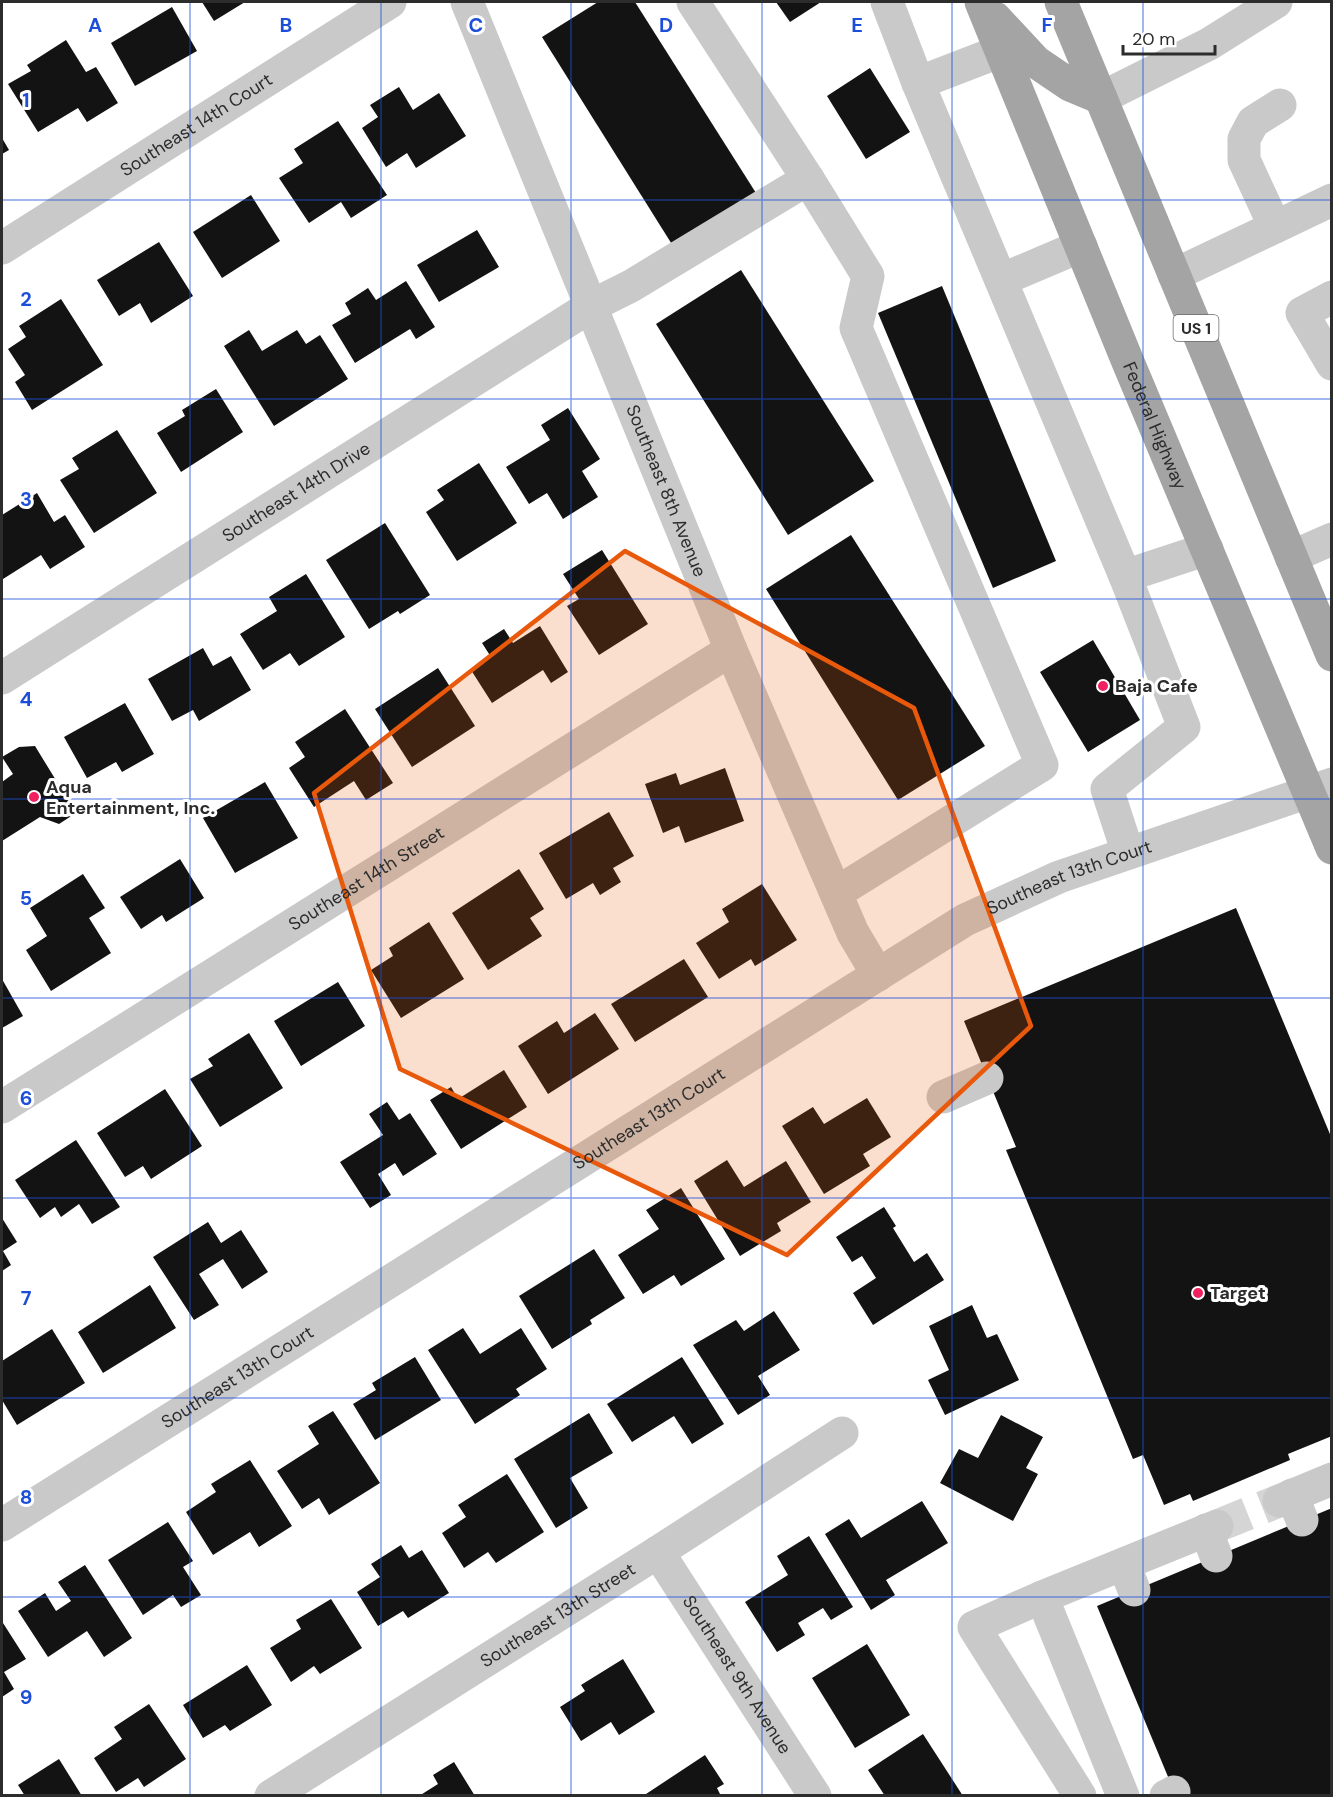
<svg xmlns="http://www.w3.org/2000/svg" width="1333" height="1797" font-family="'DM Sans',sans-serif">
<rect width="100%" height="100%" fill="#fff"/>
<g fill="#131313">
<polygon points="202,2 245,2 214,21"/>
<polygon points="598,2 635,2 756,193 673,246 542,37"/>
<polygon points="776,2 821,2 790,22"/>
<polygon points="172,7 197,51 135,86 111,43"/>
<polygon points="66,40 86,72 96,67 118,103 87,122 78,108 38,132 8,84 31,71 27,65"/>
<polygon points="870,68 910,132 866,159 827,96"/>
<polygon points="399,87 413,110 439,93 466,136 416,168 407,153 386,167 362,128 378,117 370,105"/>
<polygon points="338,121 387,195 351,218 341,202 309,223 279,178 303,163 294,149"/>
<polygon points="2,138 9,150 2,154"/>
<polygon points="251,195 280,241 222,278 193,232"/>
<polygon points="477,230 499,267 439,302 417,265"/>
<polygon points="159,242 193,296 151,323 140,303 119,316 97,280"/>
<polygon points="741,270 874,481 788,535 656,324"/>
<polygon points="406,281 435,327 416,339 410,329 355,363 332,325 351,314 345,303 368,288 376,300"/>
<polygon points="942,286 1056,561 993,588 878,313"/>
<polygon points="61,299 103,365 32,410 15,382 25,375 8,349 26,337 19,326"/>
<polygon points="249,330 262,351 297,330 306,344 320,335 348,379 274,426 224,346"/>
<polygon points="216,389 243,432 181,472 157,433 185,416 182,410"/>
<polygon points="568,408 600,459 582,471 598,497 563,519 547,493 529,504 506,467 550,440 541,425"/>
<polygon points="117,430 157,493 94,533 60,480 79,469 72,458"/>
<polygon points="479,463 517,523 457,561 426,512 444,500 437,490"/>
<polygon points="37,493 54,522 65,515 85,547 50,569 41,555 3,579 2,577 2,515"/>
<polygon points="385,523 430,595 400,614 398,611 369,629 326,560"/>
<polygon points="851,535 985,746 898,800 766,589"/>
<polygon points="602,550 648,624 599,655 567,606 579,599 563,574"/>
<polygon points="306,574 345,637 299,666 290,653 263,670 240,634 277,611 269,597"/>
<polygon points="540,626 568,672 551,683 543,670 492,703 471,670 491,657 482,643 504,629 513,643"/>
<polygon points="1093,640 1140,720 1088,752 1040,672"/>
<polygon points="203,648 213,666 231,656 251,690 199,721 193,710 172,721 148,679"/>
<polygon points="438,668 475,726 412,767 375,709"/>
<polygon points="125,703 154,754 122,772 116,762 87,778 64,737"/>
<polygon points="345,709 393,783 366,800 354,781 314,807 289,768 305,757 295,742"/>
<polygon points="35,746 76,813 59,824 40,817 2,841 2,782 13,774 2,757 19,747"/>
<polygon points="725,768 744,821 685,843 679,826 663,833 645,784 676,773 680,785"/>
<polygon points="265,782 298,838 235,873 203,818"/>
<polygon points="609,812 634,856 613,868 621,882 600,895 593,883 566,899 539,853"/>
<polygon points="180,859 204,898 166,922 162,915 141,929 120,897"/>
<polygon points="519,869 544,909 530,918 542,936 488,970 452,913"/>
<polygon points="83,874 105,908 89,918 111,953 51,991 26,950 47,936 30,908"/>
<polygon points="762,884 797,940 755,966 751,959 719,979 696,943 729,922 722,909"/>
<polygon points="1236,908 1332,1139 1332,1436 1288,1454 1290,1460 1193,1501 1190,1494 1164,1505 1143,1455 1133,1459 1006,1150 1016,1147 964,1021"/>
<polygon points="429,922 464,979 401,1018 371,970 393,956 389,948"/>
<polygon points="684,959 708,997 635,1042 611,1004"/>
<polygon points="2,979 23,1016 2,1028"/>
<polygon points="338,982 365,1026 301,1066 274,1021"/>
<polygon points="595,1013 619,1049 548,1094 518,1046 557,1021 564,1033"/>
<polygon points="249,1033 283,1088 220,1127 190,1079 213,1066 208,1059"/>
<polygon points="504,1070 527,1107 461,1149 430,1100 451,1087 458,1099"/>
<polygon points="165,1089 202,1146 151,1179 143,1166 125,1177 97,1133"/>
<polygon points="867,1098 891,1137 863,1154 870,1166 824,1194 782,1126 813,1107 824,1124"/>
<polygon points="387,1102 399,1120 410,1113 437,1154 403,1176 395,1163 378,1174 391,1195 370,1208 340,1162 383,1135 369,1114"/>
<polygon points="76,1140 120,1207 92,1224 79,1204 61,1217 55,1207 40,1218 15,1180"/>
<polygon points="727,1160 744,1187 786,1161 811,1202 777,1223 781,1231 740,1256 694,1181"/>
<polygon points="681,1188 725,1259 681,1286 674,1275 643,1294 618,1255 659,1229 646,1210"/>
<polygon points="884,1207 896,1226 893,1228 914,1262 927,1253 944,1280 873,1325 853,1293 876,1278 862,1256 852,1262 836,1237"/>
<polygon points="2,1218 17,1242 3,1251 11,1265 2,1271"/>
<polygon points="208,1222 221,1243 241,1230 268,1272 242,1289 223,1259 199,1274 219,1305 194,1320 153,1257"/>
<polygon points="594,1249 625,1298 590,1320 592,1324 552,1349 519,1296"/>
<polygon points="150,1285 176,1328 103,1373 78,1332"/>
<polygon points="972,1305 987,1338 997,1334 1019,1380 945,1415 928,1380 949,1370 929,1326"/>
<polygon points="774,1311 800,1350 758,1376 770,1395 738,1415 693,1345 736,1320 744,1331"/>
<polygon points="463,1328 480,1354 521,1328 547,1369 516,1389 520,1395 475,1424 428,1350"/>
<polygon points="52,1329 85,1383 17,1425 2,1400 2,1361"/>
<polygon points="415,1357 441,1400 375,1440 353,1404 376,1390 372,1383"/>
<polygon points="682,1357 724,1424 692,1444 674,1416 632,1442 607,1404"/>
<polygon points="333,1411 380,1483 329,1515 319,1498 302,1509 277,1471 319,1444 308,1426"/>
<polygon points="589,1413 613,1453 570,1478 588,1508 556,1528 514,1459"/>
<polygon points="1001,1415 1043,1437 1026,1468 1038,1474 1013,1521 940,1483 959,1449 978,1458"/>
<polygon points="250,1460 292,1526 259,1547 250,1532 213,1555 186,1512 216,1492 211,1484"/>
<polygon points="507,1474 544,1532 496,1563 488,1552 464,1568 442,1533 466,1517 458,1505"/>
<polygon points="922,1501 948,1543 886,1580 895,1595 871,1610 825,1534 849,1519 861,1538"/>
<polygon points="1332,1508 1332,1796 1176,1796 1097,1606"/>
<polygon points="168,1522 193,1561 183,1567 201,1595 181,1607 173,1595 143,1615 108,1560"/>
<polygon points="809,1536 853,1607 831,1620 823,1608 798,1623 805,1635 777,1652 745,1602 788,1575 777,1556"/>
<polygon points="401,1545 409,1558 422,1550 449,1593 408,1618 403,1611 378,1626 357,1592 380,1577 371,1564"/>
<polygon points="85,1565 132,1638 104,1657 87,1631 48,1657 18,1611 45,1593 56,1611 71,1601 58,1582"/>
<polygon points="331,1599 362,1648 320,1674 314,1666 291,1682 270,1648 301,1629 296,1620"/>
<polygon points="3,1623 26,1659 4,1672 14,1689 2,1697 2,1624"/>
<polygon points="867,1644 910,1715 855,1748 812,1678"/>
<polygon points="623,1659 655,1712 619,1735 611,1722 581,1741 560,1707 585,1691 581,1685"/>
<polygon points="247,1665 272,1705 230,1731 225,1725 203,1738 183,1705"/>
<polygon points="149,1704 186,1759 144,1787 138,1778 116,1792 94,1758 122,1739 114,1727"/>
<polygon points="923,1734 963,1796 885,1796 868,1770"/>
<polygon points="705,1755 724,1784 717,1788 721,1796 643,1796"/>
<polygon points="59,1759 82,1796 25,1796 18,1785"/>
<polygon points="454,1762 475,1796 419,1796 438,1784 433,1775"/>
</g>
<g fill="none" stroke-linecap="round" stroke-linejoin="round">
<polyline stroke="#d5d5d5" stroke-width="33" stroke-dasharray="33 16" stroke-linecap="butt" points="1217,1526 1279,1501"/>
<g stroke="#c9c9c9" stroke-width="33">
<path id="s1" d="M467,2l264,648 122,283 25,42"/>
<polyline points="693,2 808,179"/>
<polyline points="887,2 918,83"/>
<polyline points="1001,51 918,83 1125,576"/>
<polyline points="1101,98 1209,44 1276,2"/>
<polyline points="1275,227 1244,160 1244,139 1253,122 1280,105"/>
<path id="s2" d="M2,248l388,-246"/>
<polyline points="1174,275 1332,200"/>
<polyline points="1001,280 1081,246"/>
<polyline points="1332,297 1302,313 1332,364"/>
<polyline points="1291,557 1332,539"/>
<path id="s3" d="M2,678l589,-372 40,-20 177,-107 60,97 -12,52 186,437 -206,128"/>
<polyline points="1128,853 1107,789 1184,727 1125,576 1207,549"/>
<polyline points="943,1097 987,1078"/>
<path id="s4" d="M2,1107l729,-457"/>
<polyline points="1292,1495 1302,1520"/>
<polyline points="1279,1501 1332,1479"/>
<path id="s5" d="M2,1525l963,-605 94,-43 273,-93"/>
<polyline points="1206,1530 1216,1556"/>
<path id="s6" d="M658,1552l157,244"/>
<polyline points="1124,1564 1134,1590"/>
<polyline points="1042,1597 974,1627 1080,1796"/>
<path id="s7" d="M271,1796l387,-244 184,-119"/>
<polyline points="1123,1796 1042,1597 1217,1526"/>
<polyline points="1166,1796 1174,1792"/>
</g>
<g stroke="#a4a4a4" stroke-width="33">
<path id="s8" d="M981,2l147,360 204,486"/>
<polyline points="1061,2 1332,655"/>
<polyline points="995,18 1036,62 1070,85 1101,98"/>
</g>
</g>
<path fill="#e8590c" fill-opacity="0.2" stroke="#e8590c" stroke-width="4.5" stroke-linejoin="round" d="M625,551l289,157 117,318 -244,229 -387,-186 -86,-276z"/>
<path fill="none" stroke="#1d4ed8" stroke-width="1.5" stroke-opacity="0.55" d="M190,2v1794M381,2v1794M571,2v1794M762,2v1794M952,2v1794M1143,2v1794M2,200h1330M2,399h1330M2,599h1330M2,799h1330M2,998h1330M2,1198h1330M2,1398h1330M2,1597h1330"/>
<g fill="#f0215e" stroke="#fff" stroke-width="2">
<circle cx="1103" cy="686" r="6"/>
<circle cx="34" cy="797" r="6"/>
<circle cx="1198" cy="1293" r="6"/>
</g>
<g text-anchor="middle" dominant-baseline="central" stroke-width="6" stroke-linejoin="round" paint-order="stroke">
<rect fill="#fff" stroke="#6b6b6b" stroke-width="1.5" x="1173.5" y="315" width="45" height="26" rx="4.5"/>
<g font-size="16" font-weight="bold" fill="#2c2c2c">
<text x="1196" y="328">US 1</text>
</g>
<g font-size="18" fill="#2c2c2c" stroke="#fff">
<text stroke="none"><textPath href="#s2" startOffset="230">Southeast 14th Court</textPath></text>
<text stroke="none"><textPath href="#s8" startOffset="458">Federal Highway</textPath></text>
<text stroke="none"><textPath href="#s1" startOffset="528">Southeast 8th Avenue</textPath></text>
<text stroke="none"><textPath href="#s3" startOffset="348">Southeast 14th Drive</textPath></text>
<text stroke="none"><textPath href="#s4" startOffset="430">Southeast 14th Street</textPath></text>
<text stroke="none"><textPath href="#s5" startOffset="1250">Southeast 13th Court</textPath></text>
<text stroke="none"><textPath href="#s5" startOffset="764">Southeast 13th Court</textPath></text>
<text stroke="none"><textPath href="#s5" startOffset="278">Southeast 13th Court</textPath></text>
<text stroke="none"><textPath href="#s7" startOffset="339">Southeast 13th Street</textPath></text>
<text stroke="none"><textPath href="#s6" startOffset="146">Southeast 9th Avenue</textPath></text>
</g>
<g font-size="18" font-weight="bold" fill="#2c2c2c" stroke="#fff" text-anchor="start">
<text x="1115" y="686">Baja Cafe</text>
<text x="46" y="787">Aqua<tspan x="46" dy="21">Entertainment, Inc.</tspan></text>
<text x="1210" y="1293">Target</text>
</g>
</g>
<g font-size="20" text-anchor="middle" font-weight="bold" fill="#1d4ed8" stroke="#fff" stroke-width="6" stroke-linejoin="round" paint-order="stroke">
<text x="95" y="32">A</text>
<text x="286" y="32">B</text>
<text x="476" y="32">C</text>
<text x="666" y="32">D</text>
<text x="857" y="32">E</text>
<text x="1047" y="32">F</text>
<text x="26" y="107">1</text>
<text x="26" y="306">2</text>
<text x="26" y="506">3</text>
<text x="26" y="706">4</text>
<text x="26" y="905">5</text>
<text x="26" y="1105">6</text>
<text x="26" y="1305">7</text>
<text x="26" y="1504">8</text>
<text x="26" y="1704">9</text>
</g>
<rect width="1333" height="1797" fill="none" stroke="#2c2c2c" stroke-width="6"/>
<path d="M1123 45v9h92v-9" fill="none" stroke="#2c2c2c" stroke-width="3"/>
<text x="1132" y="45" font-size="18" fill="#2c2c2c" stroke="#ffffff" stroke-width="4.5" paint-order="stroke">20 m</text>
</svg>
